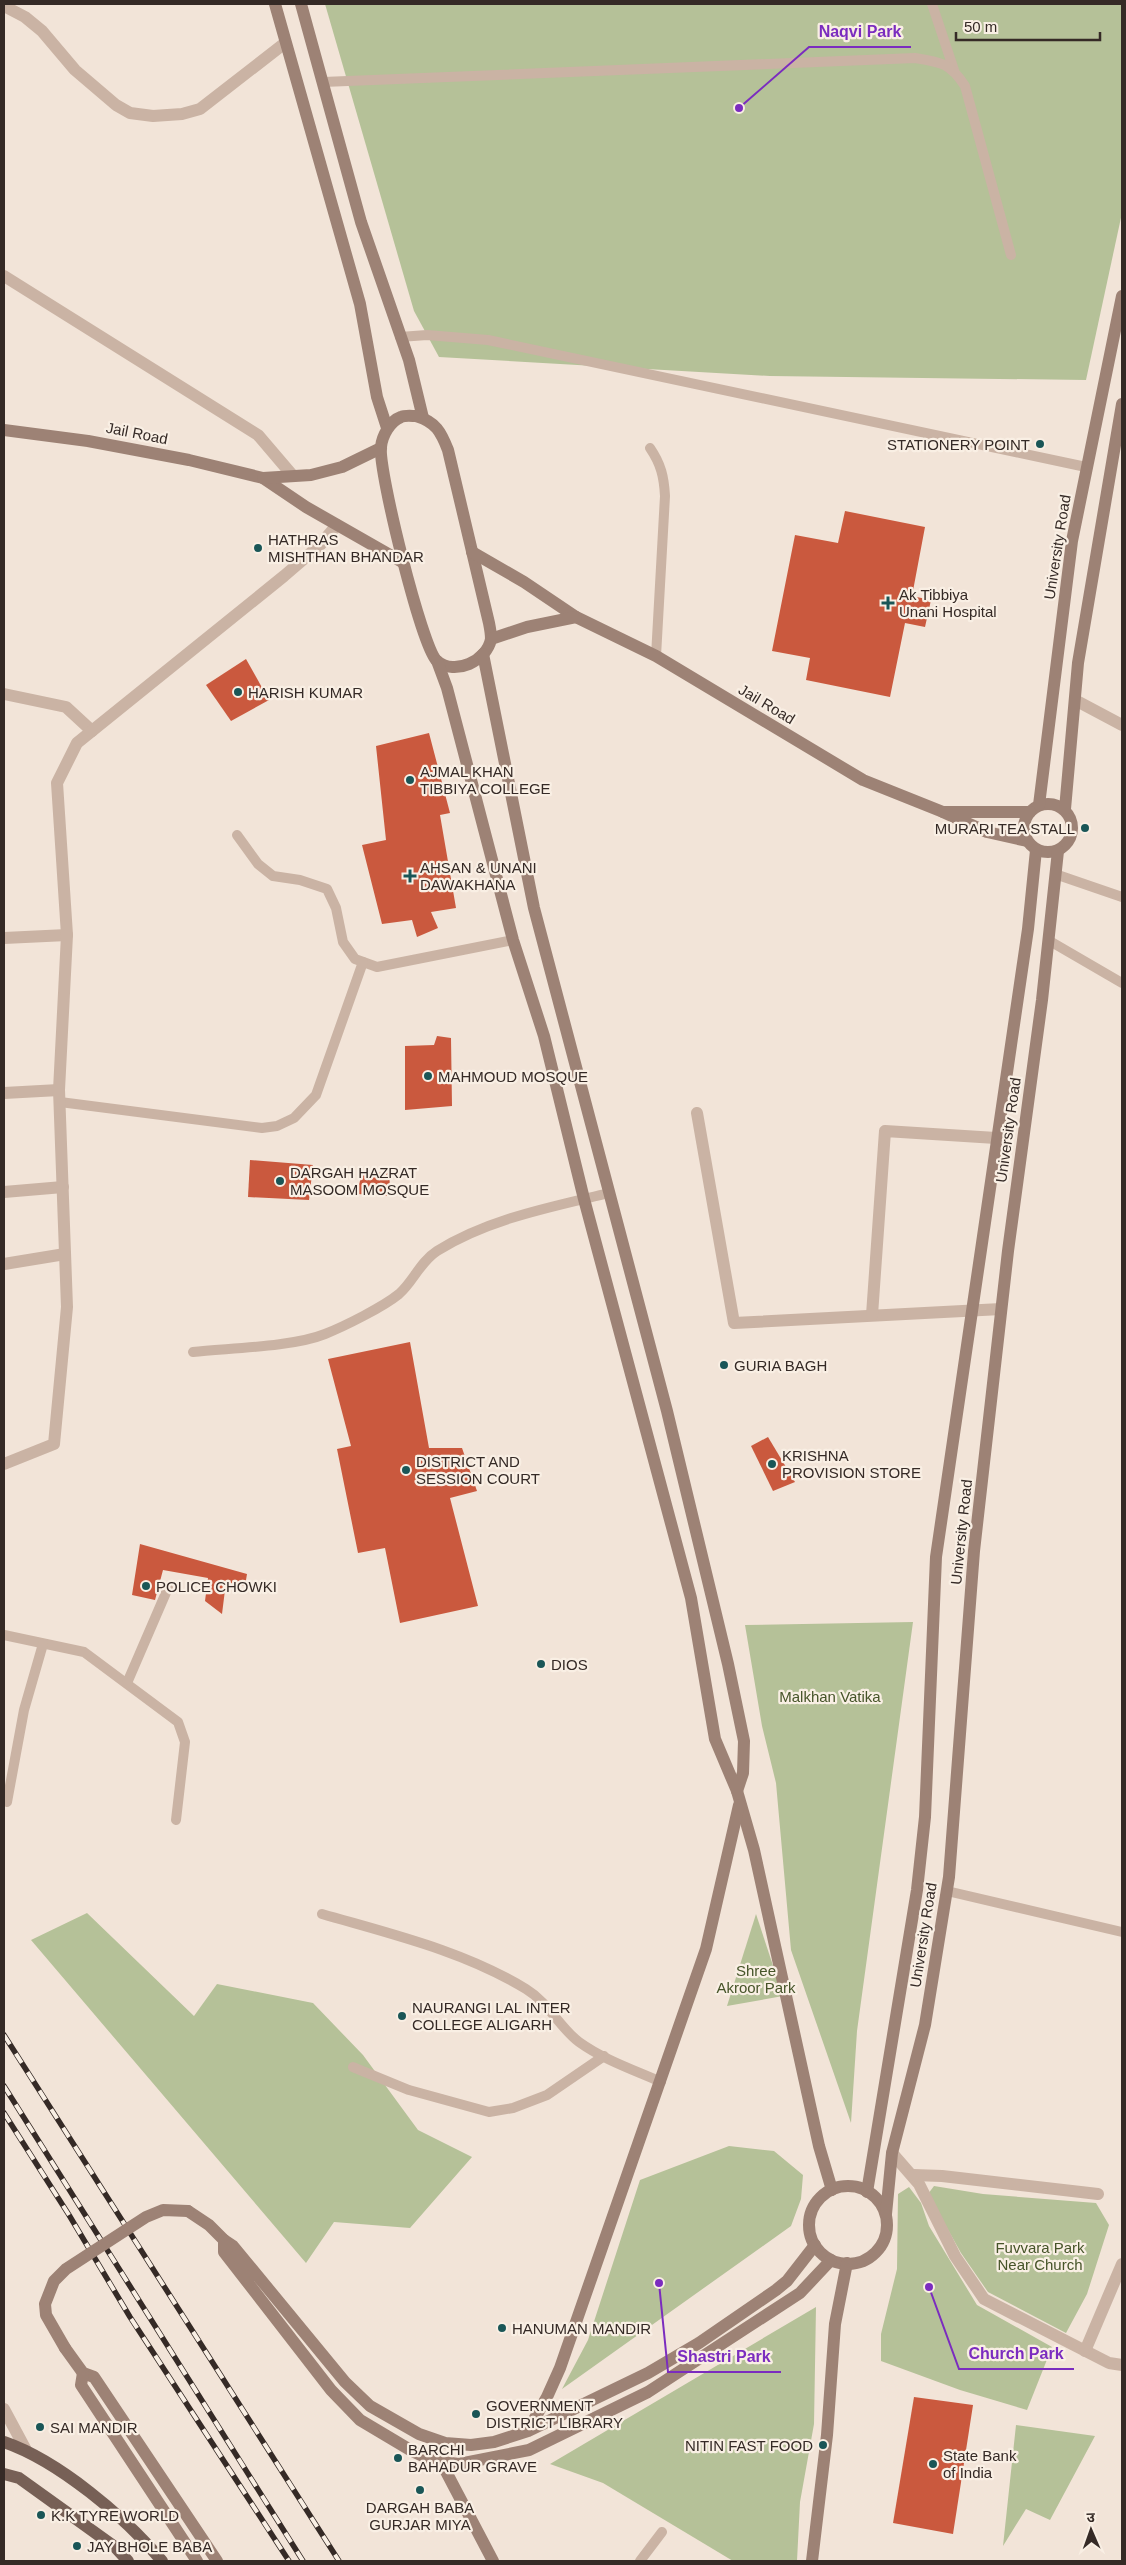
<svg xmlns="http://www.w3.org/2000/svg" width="1126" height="2565" font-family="Helvetica,'Noto Sans Devanagari',sans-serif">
<rect width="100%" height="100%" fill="#f2e4d8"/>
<g fill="#b5c198">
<polygon points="325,4 1122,4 1122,213 1086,380 770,376 439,357 414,311"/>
<polygon points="913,1622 857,2031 851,2123 791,1950 776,1783 762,1726 745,1625"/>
<polygon points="87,1913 194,2016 217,1984 313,2003 363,2055 418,2130 472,2157 410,2228 334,2222 306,2263 31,1940"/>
<polygon points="756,1914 783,1996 727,2006"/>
<polygon points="729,2146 774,2151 803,2175 801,2199 791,2226 562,2389 588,2340 640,2180"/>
<polygon points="934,2186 983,2194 1096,2203 1109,2225 1087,2294 1066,2333 988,2292 961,2253 928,2194"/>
<polygon points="909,2187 921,2203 929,2226 977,2305 1052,2347 1027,2410 960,2390 881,2361 881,2334 897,2269 898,2194"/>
<polygon points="816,2307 814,2424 800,2502 797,2561 733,2561 603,2483 550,2464"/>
<polygon points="1016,2425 1095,2436 1050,2520 1026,2509 1003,2546"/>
</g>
<g fill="#ca593e">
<polygon points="845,511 925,527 912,596 931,600 925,627 905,623 890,697 806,680 810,658 772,651 795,535 838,543"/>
<polygon points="246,659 269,700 231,721 206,685"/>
<polygon points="429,733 450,813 440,815 456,908 431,912 438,928 417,937 412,920 382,924 362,845 386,840 376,746"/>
<polygon points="437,1036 451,1038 452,1106 405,1110 405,1046 434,1045"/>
<polygon points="250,1160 313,1165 309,1200 248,1197"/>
<polygon points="362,1172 390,1173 389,1196 357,1194"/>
<polygon points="410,1342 429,1448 462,1448 477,1491 450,1498 478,1606 400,1623 385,1548 358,1553 337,1449 351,1446 328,1359"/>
<polygon points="768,1437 795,1482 773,1491 751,1446"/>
<polygon points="140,1544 247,1574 245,1586 226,1582 222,1614 205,1601 208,1578 163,1570 155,1600 132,1595"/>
<polygon points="914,2397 973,2405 953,2534 893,2523"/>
</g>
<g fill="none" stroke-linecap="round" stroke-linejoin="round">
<g stroke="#cab3a4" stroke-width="10">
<polyline points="932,4 954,70"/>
<path d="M323,82l592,-24c26,4 35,5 50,28l46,169"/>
<polyline points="400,337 427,335 488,340 1086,467"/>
<path d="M650,448c11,16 14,29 15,48l-9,160"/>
<polyline points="237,835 258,864 273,876 300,880 327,889 336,908 343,942 355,959 377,967 513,940"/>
<polyline points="1055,874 1122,897"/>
<polyline points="1048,940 1122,983"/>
<polyline points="60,1102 262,1128 277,1126 294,1118 316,1095 363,962"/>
<path d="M193,1352c36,-4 100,-5 132,-18 20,-8 58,-27 74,-40 14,-12 21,-32 38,-43 51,-32 114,-44 172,-58"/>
<polyline points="4,1635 84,1652 178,1722 185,1742 176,1820"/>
<polyline points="127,1683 168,1588"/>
<polyline points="7,1802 24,1710 43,1644"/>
<polyline points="947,1891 1122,1932"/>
<path d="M322,1914c69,20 142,37 204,75 23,14 34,39 53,53 25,18 55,28 82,40"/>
<polyline points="353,2067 409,2090 489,2112 513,2108 547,2095 604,2056"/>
<polyline points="640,2561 662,2532"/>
</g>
<g stroke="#cab3a4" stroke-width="12">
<polyline points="4,6 25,17 42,31 75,70 116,105 130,113 153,116 182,114 200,109 285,43"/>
<polyline points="4,276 258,435 293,476"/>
<polyline points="4,694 66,707 92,731"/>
<polyline points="1075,700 1122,725"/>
<polyline points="4,938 67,935"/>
<polyline points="4,1093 59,1090"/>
<polyline points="697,1113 734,1323 1001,1309"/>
<polyline points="4,1192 63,1187"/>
<polyline points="4,1264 65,1254"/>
<polyline points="872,1315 885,1131 996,1138"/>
<polyline points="4,1464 54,1444 67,1307 59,1090 67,935 57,783 77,743 284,576 320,545 337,525"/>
<polyline points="892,2153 919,2184 955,2256 984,2299 1109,2363 1122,2365"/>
<polyline points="913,2175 942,2176 1098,2194"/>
<polyline points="1085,2351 1122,2264"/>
<polyline points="4,2409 26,2450"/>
</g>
<g stroke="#9d8275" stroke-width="12">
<polyline points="275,4 360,304 377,397 387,428"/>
<polyline points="301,4 361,222 409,360 423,418"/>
<path d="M416,416c20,6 25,16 32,34l41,173c1,5 2,11 2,16 -4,22 -36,37 -54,22 -15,-13 -59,-191 -56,-214 1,-11 9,-26 20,-30 4,-2 11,-1 15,-1z"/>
<polyline points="4,430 88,441 189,460 263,478 306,507 404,563"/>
<polyline points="263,478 311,475 342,467 381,448"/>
<polyline points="472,552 524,582 576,617 656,656 863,780 943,812 987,832 1027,841"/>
<polyline points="491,639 527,627 576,617"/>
<polyline points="483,654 534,908 667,1411 728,1664 744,1741 743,1773 737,1791"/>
<polyline points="437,661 447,688 513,940 544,1036 584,1199 691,1598 715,1739 737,1791 754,1850 819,2146 832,2190"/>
<circle cx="1048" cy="828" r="24"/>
<polyline points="1039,805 1072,541 1122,296"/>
<polyline points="1065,809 1078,663 1122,404"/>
<polyline points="943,812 1030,812"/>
<circle cx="848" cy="2225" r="39"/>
<polyline points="867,2192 917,1890 925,1817 936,1557 1028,929 1036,850"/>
<polyline points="188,2211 209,2225 224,2240"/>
<polyline points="886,2214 892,2153 925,2025 949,1877 974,1551 1008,1251 1042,1000 1058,851"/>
<polyline points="815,2245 787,2281 776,2290 699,2343 648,2373 528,2431 494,2442 471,2445 445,2443 419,2434 370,2406 345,2382 233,2246 224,2240 224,2252 331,2390 360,2420 412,2451 434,2461 459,2464 529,2450 648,2392 800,2293 831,2260"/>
<polyline points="65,2348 83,2373 94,2377 217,2561"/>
<polyline points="83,2373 81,2385 197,2561"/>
<polyline points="528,2430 547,2397 560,2368 706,1949 739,1805"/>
<polyline points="441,2462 493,2561"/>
<polyline points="812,2561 827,2435 835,2324 847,2263"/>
</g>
<g stroke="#776056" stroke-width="12">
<path d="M4,2442c55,19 121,75 158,119"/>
<polyline points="4,2474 19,2478 115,2547 128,2561"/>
</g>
<defs>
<g id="rail">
<polyline points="4,2035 339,2561"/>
<polyline points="4,2086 303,2561"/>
<polyline points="4,2113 69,2215 130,2317 289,2561"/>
</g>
</defs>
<use href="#rail" stroke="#352a26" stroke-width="5.5"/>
<use href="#rail" stroke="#f9efe4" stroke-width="4" stroke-dasharray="11" stroke-linecap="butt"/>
<polyline stroke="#9d8275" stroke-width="12" points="65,2348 46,2315 45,2304 54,2281 66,2269 146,2217 163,2210 188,2211"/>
</g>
<g fill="#1a5657" stroke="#f9efe4" stroke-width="2">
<circle cx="1040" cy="444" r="5"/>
<circle cx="258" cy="548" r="5"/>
<path d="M885.5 595.5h5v5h5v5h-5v5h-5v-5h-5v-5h5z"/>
<circle cx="238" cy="692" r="5"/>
<circle cx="410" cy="780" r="5"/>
<circle cx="1085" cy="828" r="5"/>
<path d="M407.5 868.5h5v5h5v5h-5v5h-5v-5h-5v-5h5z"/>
<circle cx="428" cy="1076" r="5"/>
<circle cx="280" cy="1181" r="5"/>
<circle cx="724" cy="1365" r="5"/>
<circle cx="772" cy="1464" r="5"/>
<circle cx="406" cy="1470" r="5"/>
<circle cx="146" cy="1586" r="5"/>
<circle cx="541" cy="1664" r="5"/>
<circle cx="402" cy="2016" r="5"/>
<circle cx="502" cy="2328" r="5"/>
<circle cx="476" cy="2414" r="5"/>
<circle cx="40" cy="2427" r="5"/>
<circle cx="823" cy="2445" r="5"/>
<circle cx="398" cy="2458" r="5"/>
<circle cx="933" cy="2464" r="5"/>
<circle cx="420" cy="2490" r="5"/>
<circle cx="41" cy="2515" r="5"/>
<circle cx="77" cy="2546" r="5"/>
</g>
<g text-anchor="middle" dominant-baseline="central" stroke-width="4.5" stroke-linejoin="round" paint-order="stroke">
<g font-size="15" fill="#352a26" stroke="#f9efe4">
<text transform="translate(137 433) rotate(11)">Jail Road</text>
<text transform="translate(1057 547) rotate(-81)">University Road</text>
<text transform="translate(767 704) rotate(31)">Jail Road</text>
<text transform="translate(1008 1130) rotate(-82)">University Road</text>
<text transform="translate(961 1532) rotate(-84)">University Road</text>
<text transform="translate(923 1935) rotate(-81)">University Road</text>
</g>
<g font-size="15" fill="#352a26" stroke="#f9efe4" text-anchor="start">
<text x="1030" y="444" text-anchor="end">STATIONERY POINT</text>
<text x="268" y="539">HATHRAS<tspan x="268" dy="17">MISHTHAN BHANDAR</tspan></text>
<text x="899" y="594">Ak Tibbiya<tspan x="899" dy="17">Unani Hospital</tspan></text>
<text x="248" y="692">HARISH KUMAR</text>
<text x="420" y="771">AJMAL KHAN<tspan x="420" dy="17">TIBBIYA COLLEGE</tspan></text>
<text x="1075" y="828" text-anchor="end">MURARI TEA STALL</text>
<text x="420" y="867">AHSAN &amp; UNANI<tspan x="420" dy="17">DAWAKHANA</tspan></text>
<text x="438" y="1076">MAHMOUD MOSQUE</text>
<text x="290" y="1172">DARGAH HAZRAT<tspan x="290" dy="17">MASOOM MOSQUE</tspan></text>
<text x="734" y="1365">GURIA BAGH</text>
<text x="782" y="1455">KRISHNA<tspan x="782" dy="17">PROVISION STORE</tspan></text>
<text x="416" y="1461">DISTRICT AND<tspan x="416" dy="17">SESSION COURT</tspan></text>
<text x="156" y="1586">POLICE CHOWKI</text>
<text x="551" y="1664">DIOS</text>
<text x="412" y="2007">NAURANGI LAL INTER<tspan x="412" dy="17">COLLEGE ALIGARH</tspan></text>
<text x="512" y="2328">HANUMAN MANDIR</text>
<text x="486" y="2405">GOVERNMENT<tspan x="486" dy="17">DISTRICT LIBRARY</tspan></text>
<text x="50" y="2427">SAI MANDIR</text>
<text x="813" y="2445" text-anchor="end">NITIN FAST FOOD</text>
<text x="408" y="2449">BARCHI<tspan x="408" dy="17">BAHADUR GRAVE</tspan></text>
<text x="943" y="2455">State Bank<tspan x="943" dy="17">of India</tspan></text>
<text x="420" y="2507" text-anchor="middle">DARGAH BABA<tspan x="420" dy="17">GURJAR MIYA</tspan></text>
<text x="51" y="2515">K.K TYRE WORLD</text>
<text x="87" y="2546">JAY BHOLE BABA</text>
</g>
<g font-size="15" fill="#465429" stroke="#f9efe4">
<text x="830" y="1696">Malkhan Vatika</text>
<text x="756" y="1970">Shree<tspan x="756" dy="17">Akroor Park</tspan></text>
<text x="1040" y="2247">Fuvvara Park<tspan x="1040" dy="17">Near Church</tspan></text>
</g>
</g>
<path fill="none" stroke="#7b2cbf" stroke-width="2" d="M739 108L809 47H911M929 2287L959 2369H1074M659 2283L668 2372H781"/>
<g fill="#7b2cbf" stroke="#f9efe4" stroke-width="2">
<circle cx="739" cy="108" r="5"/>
<circle cx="929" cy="2287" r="5"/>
<circle cx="659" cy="2283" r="5"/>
</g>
<g font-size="16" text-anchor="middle" font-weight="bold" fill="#7b2cbf" stroke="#f9efe4" stroke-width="4.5" stroke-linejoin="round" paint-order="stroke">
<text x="860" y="37">Naqvi Park</text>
<text x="1016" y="2359">Church Park</text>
<text x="724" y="2362">Shastri Park</text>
</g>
<rect width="1126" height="2565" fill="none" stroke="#352a26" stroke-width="10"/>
<g transform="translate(1091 2530) rotate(358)" stroke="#f9efe4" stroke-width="4" paint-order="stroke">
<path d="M0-4L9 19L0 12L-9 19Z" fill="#352a26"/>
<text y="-8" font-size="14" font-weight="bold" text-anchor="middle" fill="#352a26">उ</text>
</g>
<path d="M956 32v8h144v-8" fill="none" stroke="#352a26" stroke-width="2.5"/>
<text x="964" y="32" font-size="15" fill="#352a26" stroke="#f9efe4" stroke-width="4" paint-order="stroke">50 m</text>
</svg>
